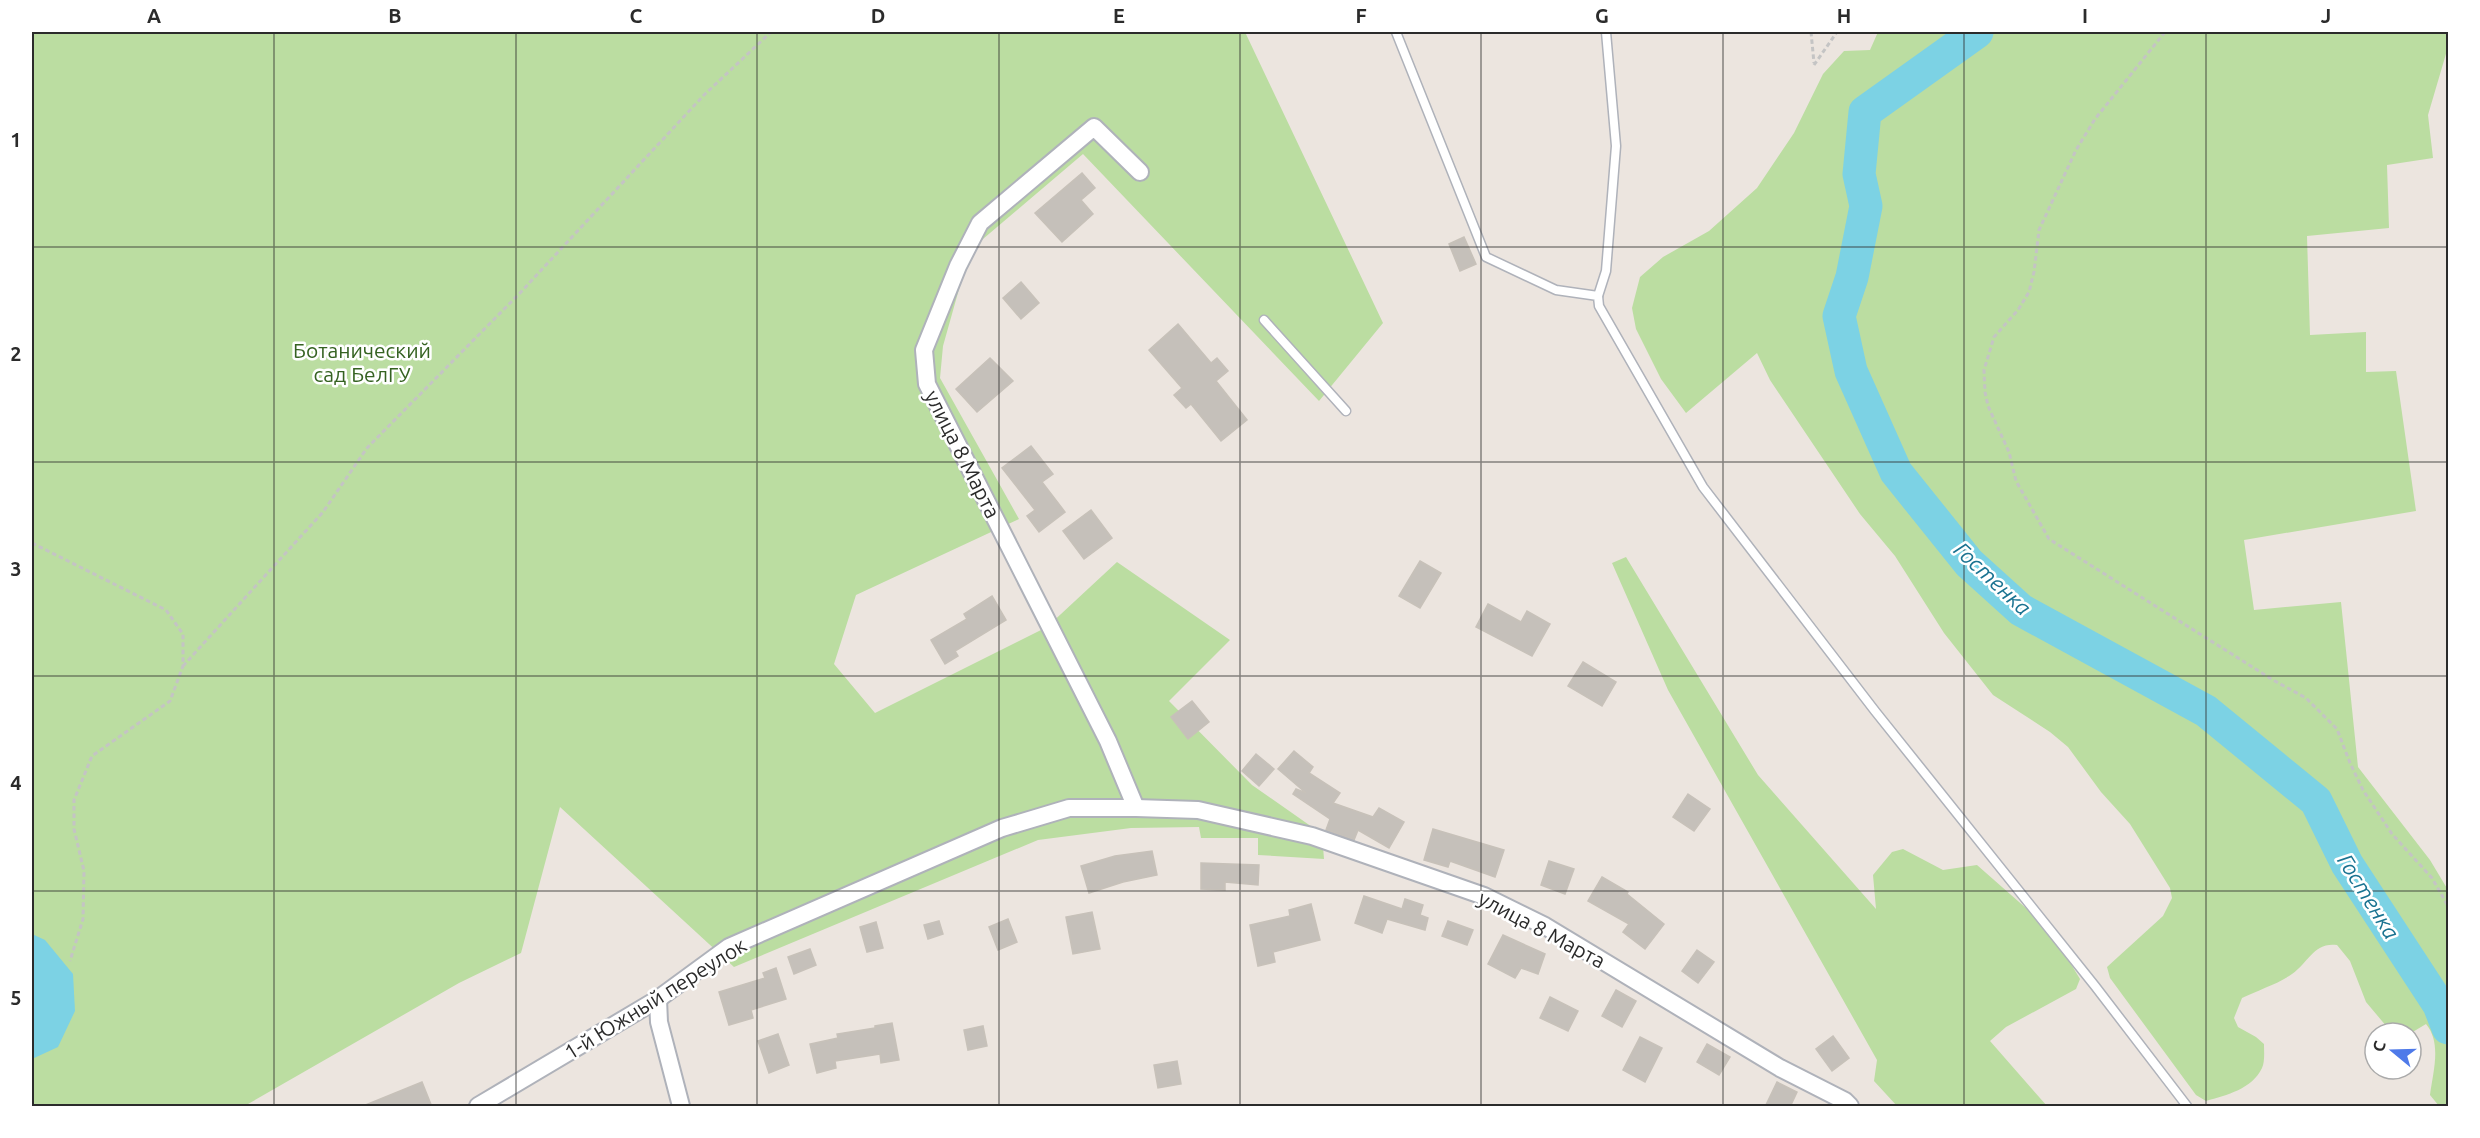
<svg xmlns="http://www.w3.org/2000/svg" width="2480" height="1138" font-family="Ubuntu,sans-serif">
<rect width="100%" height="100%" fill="#ece5df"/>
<g fill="#bbdda1">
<polygon points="32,32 1245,32 1383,323 1319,401 1083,154 970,250 943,346 940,378 1019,519 856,595 834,664 875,713 1047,627 1117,562 1230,640 1169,701 1252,785 1322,834 1324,859 1258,855 1258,838 1201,838 1199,827 1131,828 1038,840 734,967 560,807 521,953 459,983 248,1104 249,1106 32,1106"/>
<path d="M1878,32h570v15l-20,68 5,43 -46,7 2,63 -82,8 3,99 56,-3v40l30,-1 20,140 -172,29 10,70 87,-8 17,165 72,93 18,30v216h-9l-9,-11c3,-23 12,-52 -4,-71l-15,9h-10l-14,-6 -21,-25 -16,-41 -13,-16c-23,-3 -28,17 -45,29 -14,10 -34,16 -50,24l-8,20 4,9 18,10 8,7c0,7 1,18 -2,24 -10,21 -35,27 -56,33l-10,-6 -86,-117 -3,-11 56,-51 9,-18 -2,-10 -40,-64 -29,-32 -33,-45 -18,-15 -57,-37 -49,-62 -49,-77 -35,-42 -90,-134 -13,-27 -71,60 -25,-34 -25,-50 -4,-21 8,-31 23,-20 46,-26 48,-43 37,-55 29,-59 21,-23 26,-1z"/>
<polygon points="1626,557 1758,775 1876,909 1873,875 1892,852 1903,849 1943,870 1977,865 2027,909 2057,941 2080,979 2076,989 2006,1027 1990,1041 2047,1106 1897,1106 1874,1081 1877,1060 1668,690 1612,563"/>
</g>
<polygon fill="#7cd2e4" points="32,934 45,940 73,974 75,1011 58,1047 32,1059"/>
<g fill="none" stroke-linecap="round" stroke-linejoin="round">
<polyline stroke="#7cd2e4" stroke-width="33" points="1977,32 1865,112 1859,174 1866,206 1852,277 1839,316 1851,371 1896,472 1969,563 2021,610 2206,711 2316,801 2347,864 2439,1005 2448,1028"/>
</g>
<g fill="#c5c0ba" stroke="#c7c1b9" stroke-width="1.5">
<polygon points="1082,173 1095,188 1081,200 1093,214 1062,242 1035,213"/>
<polygon points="1464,237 1476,264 1460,271 1449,244"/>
<polygon points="1021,282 1039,303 1021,319 1003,298"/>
<polygon points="1178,324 1211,363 1217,358 1228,371 1216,381 1247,420 1221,441 1191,404 1186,408 1174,395 1182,388 1149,350"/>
<polygon points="990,358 1013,381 977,412 956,389"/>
<polygon points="1031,446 1053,474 1042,482 1065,512 1039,532 1027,516 1035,510 1002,468"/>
<polygon points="1091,510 1112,538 1084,559 1063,531"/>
<polygon points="1420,561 1441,573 1420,608 1399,596"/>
<polygon points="992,596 1006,620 955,651 958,656 945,664 931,640 967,619 964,614"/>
<polygon points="1488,604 1521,622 1527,611 1550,624 1532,656 1476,627"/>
<polygon points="1583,662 1616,682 1602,706 1568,686"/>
<polygon points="1192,701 1209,722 1188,739 1171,717"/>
<polygon points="1294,751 1313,767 1309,773 1340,793 1333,803 1373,817 1379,808 1404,822 1389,848 1358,830 1354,840 1326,830 1330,819 1293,794 1296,789 1306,793 1278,769"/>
<polygon points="1256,754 1274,769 1259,786 1242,771"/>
<polygon points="1688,794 1710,809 1694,831 1673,817"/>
<polygon points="1433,829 1504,850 1495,877 1450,861 1448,867 1424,860"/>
<polygon points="1152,851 1157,875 1123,882 1089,893 1081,866 1115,856"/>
<polygon points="1549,861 1574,869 1565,894 1541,885"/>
<polygon points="1201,863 1259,865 1258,885 1225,882 1225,890 1201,889"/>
<polygon points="1602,877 1628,892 1627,894 1664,924 1645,949 1623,932 1629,924 1588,901"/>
<polygon points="1364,896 1402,909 1405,899 1423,905 1420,915 1428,918 1425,930 1387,919 1382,933 1355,923"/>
<polygon points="1311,904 1320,940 1273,952 1275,962 1258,966 1250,925 1290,916 1289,910"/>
<polygon points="1092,912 1100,949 1073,954 1066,917"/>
<polygon points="1008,919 1017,942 998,950 989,927"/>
<polygon points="939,921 943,934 928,939 924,925"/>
<polygon points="1448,921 1473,930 1467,945 1442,936"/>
<polygon points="876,922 883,948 867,952 860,927"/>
<polygon points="1503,935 1545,954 1538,974 1521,968 1515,978 1488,964"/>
<polygon points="810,949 816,965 794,974 788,957"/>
<polygon points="1697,950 1714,962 1698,983 1682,971"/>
<polygon points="776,968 786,999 751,1010 753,1018 729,1025 719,992 765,978 763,973"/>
<polygon points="1616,990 1636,1001 1622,1027 1602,1016"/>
<polygon points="1550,997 1578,1011 1568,1031 1540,1018"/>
<polygon points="892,1023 899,1060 881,1063 880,1054 835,1061 836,1068 817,1073 810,1044 838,1038 837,1034 875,1028 875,1026"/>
<polygon points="983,1026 987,1046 968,1050 964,1030"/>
<polygon points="778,1034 789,1065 769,1073 758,1041"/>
<polygon points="1833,1036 1849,1058 1832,1071 1816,1049"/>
<polygon points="1640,1037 1662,1048 1645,1082 1623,1070"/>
<polygon points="1707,1044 1730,1057 1719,1075 1697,1062"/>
<polygon points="1177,1061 1181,1084 1158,1088 1154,1065"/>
<polygon points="422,1082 432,1107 363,1107 363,1106"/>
<polygon points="1777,1082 1797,1092 1790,1107 1765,1107"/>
</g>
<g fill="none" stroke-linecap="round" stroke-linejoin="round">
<defs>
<g id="service">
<polyline points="1396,32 1486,257 1556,290 1598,296 1599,306 1703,487 1875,711 2095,986 2187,1106"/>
<polyline points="1598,296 1606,271 1616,146 1606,32"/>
<polyline points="1264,320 1346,411"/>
</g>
<g id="minor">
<polyline points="1136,808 1108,741 927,384 924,350 958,266 980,223 1094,127 1140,172"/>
<polyline points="658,999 659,1022 681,1106"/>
<polyline points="478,1106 658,999 729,947 1002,828 1069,808 1136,808 1198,810 1312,836 1484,896 1545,926 1780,1068 1845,1101 1850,1106"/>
</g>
</defs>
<use href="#service" stroke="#afb2ba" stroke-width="11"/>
<use href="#minor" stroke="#afb2ba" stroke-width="20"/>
<g stroke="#c4c4c4" stroke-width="3" stroke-dasharray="4.5 3" stroke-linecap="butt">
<polyline points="1811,32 1814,63"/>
<polyline points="2165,32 2095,119 2076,150 2039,230 2034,272 2029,292 2018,310 1994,337 1984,370 1985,392 1988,406 2009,452 2016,481 2049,539 2273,680 2306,698 2337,729 2350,763 2363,790 2392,834 2432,878 2448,906"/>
<polyline points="1814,65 1837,32"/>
<polyline points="32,543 166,610 183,634 183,666 170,701 92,756 74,800 74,829 84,871 83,919 70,961"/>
<polyline points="183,666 323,512 367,448 520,293 704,95 771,32"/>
</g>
<use href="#service" stroke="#fff" stroke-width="8"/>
<use href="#minor" stroke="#fff" stroke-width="16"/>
</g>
<path fill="none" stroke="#2b2b2b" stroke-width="1.5" stroke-opacity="0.55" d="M274,32v1074M516,32v1074M757,32v1074M999,32v1074M1240,32v1074M1481,32v1074M1723,32v1074M1964,32v1074M2206,32v1074M32,247h2416M32,462h2416M32,676h2416M32,891h2416"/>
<g text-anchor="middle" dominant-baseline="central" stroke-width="5" stroke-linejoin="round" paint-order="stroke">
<g font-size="21" fill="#356221" stroke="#fff">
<text x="362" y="350">Ботанический<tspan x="362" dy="24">сад БелГУ</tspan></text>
</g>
<g font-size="21" fill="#2b2b2b" stroke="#fff">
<text transform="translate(963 454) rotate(63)">улица 8 Марта</text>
<text transform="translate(1542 929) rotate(28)">улица 8 Марта</text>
<text transform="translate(655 998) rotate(-32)">1-й Южный переулок</text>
</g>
<g font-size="22" font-style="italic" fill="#1a7391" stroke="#fff">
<text transform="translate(1993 578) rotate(43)">Гостенка</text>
<text transform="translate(2369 896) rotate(58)">Гостенка</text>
</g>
</g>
<rect width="2480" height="1138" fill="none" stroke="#ffffff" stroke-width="66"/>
<g transform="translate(2393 1051) rotate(289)"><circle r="28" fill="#ffffff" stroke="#aaaaaa" stroke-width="1.5"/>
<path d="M0-4.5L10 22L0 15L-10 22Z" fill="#4f7ae9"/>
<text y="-9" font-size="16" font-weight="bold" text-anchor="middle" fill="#2b2b2b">С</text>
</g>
<rect x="33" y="33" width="2414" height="1072" fill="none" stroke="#2b2b2b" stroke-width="2"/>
<g font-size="20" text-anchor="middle" font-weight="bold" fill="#2b2b2b">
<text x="154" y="23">A</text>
<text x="395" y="23">B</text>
<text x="636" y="23">C</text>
<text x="878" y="23">D</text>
<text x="1119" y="23">E</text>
<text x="1361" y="23">F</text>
<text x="1602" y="23">G</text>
<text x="1844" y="23">H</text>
<text x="2085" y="23">I</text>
<text x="2326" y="23">J</text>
<text x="16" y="147">1</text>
<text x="16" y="361">2</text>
<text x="16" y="576">3</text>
<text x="16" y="790">4</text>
<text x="16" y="1005">5</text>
</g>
</svg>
